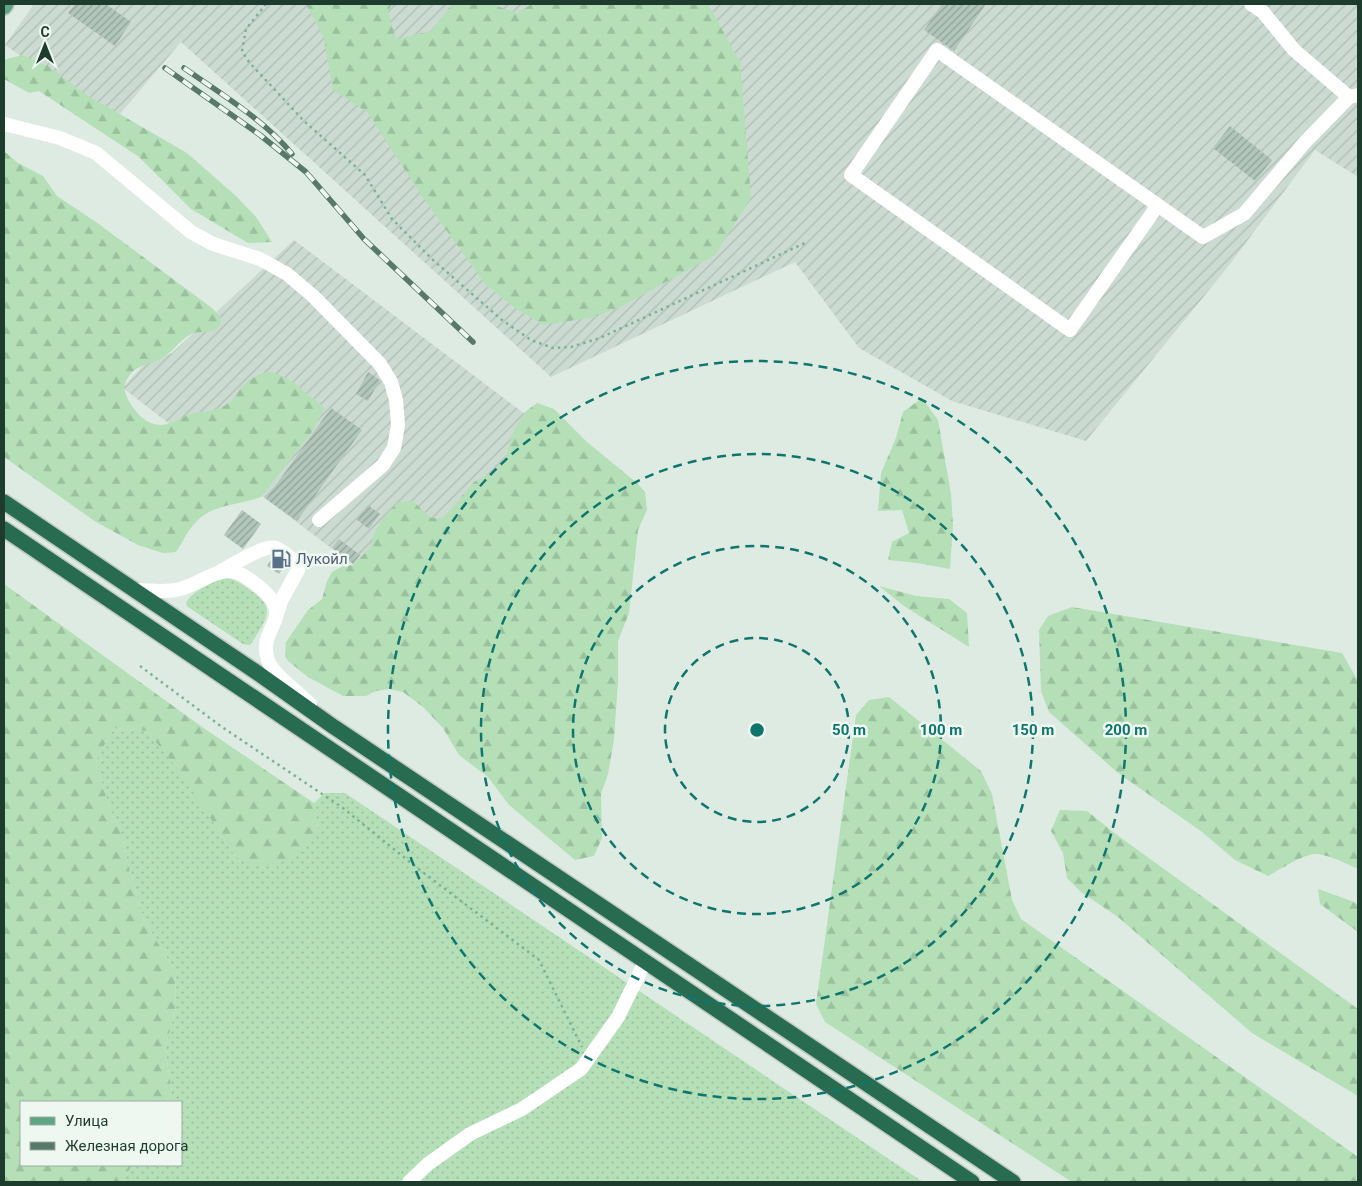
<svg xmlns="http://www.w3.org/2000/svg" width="1362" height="1186" font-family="Roboto,sans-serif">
<defs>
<pattern id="industrial-furrows" width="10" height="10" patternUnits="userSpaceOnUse" patternTransform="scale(1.25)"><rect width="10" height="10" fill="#ccdbd1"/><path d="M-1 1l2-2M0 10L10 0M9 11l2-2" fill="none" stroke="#afbdb4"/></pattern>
<pattern id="grass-dots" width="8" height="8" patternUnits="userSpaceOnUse" patternTransform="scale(1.25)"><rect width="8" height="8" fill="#b4dfb7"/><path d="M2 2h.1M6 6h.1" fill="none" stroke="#9ac09e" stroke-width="1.8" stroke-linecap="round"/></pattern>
<pattern id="forest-firs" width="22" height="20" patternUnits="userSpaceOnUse" patternTransform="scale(1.25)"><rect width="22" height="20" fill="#b4dfb7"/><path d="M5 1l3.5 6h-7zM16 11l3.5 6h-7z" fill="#9ac09e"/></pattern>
<pattern id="building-hatch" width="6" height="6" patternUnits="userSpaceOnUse" patternTransform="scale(1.25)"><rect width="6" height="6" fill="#b3c6bb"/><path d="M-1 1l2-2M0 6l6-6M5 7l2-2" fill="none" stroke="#91a298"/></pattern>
</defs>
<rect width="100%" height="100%" fill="#deebe3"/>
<g fill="url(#industrial-furrows)">
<polygon points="34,4 1358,4 1358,177 1315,150 1227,268 1086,441 952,401 859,348 795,262 551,377 181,42 114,121 5,45"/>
<polygon points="294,240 537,423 391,593 266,499 123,388 146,362 172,353"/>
</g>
<g fill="url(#grass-dots)">
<path d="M226,578c9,1 16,6 24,12 17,12 22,19 11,38 -4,6 -7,12 -11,17l-7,-1 -55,-37 -2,-3c2,-11 29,-24 40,-26z"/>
<polygon points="114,728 147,731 181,772 235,856 318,828 314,803 325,793 345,793 923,1182 122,1182 132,1165 181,1165 181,1102 166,1102 172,1091 165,1049 176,1007 175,971 144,920 129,868 122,835 108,804 96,760"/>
</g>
<g fill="url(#forest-firs)">
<polygon points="306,4 392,4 388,11 396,39 431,31 452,4 491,4 517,13 532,4 708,4 740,62 751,198 715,255 624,305 595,317 543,325 515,308 485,284 424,199 367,112 333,90 324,38"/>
<polygon points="22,55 48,66 85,94 187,153 237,197 256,217 272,242 248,243 191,209 139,157 39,91 29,93 4,79 4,60"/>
<path d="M4,151l14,12 25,13 14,20 39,26 116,86 7,7 2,8c-8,14 -17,6 -30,11 -12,6 -20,21 -33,26 -10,5 -22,5 -29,16 -7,10 -5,17 1,27 9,14 22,27 40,20 7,-2 14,-7 21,-9 18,-5 23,0 39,-12 6,-4 7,-10 12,-15 5,-6 18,-15 26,-15 15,-2 44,26 57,36l-15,27 -49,62c-25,9 -52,6 -70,31 -6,7 -9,16 -15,24l-13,1 -25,-8 -42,-23 -92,-65z"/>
<polygon points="922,398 938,420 951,494 953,524 950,569 917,563 888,560 892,542 909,533 902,510 878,511 881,473 896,438 903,412"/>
<polygon points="537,403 554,409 587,442 637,483 645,492 647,510 638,530 629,613 618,641 618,682 614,739 608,774 601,794 602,838 594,856 575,860 509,805 488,777 459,755 443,728 423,707 403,692 389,689 376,691 366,696 343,696 308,677 288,661 285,656 286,642 308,610 322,599 327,581 332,572 343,566 353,565 362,556 371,546 375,531 385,516 398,502 413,501 431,518 443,518 474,482 494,471 506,456 514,430 525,412"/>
<path d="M4,584l201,145 109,74c1,7 5,19 3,26 -7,24 -45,41 -68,35 -5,-1 -10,-5 -14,-8l-54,-83 -34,-42 -33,-3 -18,32 12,44 14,31 7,33 15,52 31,51 1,36 -11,42 7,42 -6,11h-145v63h111l-10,17h-118z"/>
<polygon points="879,586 916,596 949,599 967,613 969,647 904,606"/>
<path d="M1072,607l270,46 16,28v188c-10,-5 -33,-16 -44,-15 -12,1 -35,16 -46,22l-33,-16 -33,-28 -84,-59 -69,-61 -8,-21 -2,-61 9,-14z"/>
<polygon points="889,697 981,771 992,794 1012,900 1021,919 1358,1157 1358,1182 1072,1182 825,1022 816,1004 856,715 869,700"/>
<polygon points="1060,810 1087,811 1117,835 1358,1009 1358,1096 1252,1033 1118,917 1081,892 1067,878 1063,853 1051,831"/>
<polygon points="1318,889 1354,902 1358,905 1358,932 1320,904"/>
</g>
<g fill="url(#building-hatch)">
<polygon points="75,4 106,4 131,22 115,46 68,13"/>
<polygon points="942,4 986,4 954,51 924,30"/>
<polygon points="1230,126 1272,160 1255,181 1213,148"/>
<polygon points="368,372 380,380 368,401 356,394"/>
<polygon points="331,408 362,430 297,521 266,499"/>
<polygon points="368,505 380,514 369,529 357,520"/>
<polygon points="242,510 261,524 243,549 224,535"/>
<polygon points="339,539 360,555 353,564 332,548"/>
<polygon points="273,557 285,565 279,574 267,566"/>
</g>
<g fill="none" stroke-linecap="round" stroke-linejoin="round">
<defs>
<polyline id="major" points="4,7 6,4"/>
<g id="highway">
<polyline points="4,502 259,674 334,727 1013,1182"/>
<polyline points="4,529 972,1182"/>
</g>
</defs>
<use href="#major" stroke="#c0c8c4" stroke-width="18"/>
<use href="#highway" stroke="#c0c8c4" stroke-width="18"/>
<g stroke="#7bb296" stroke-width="2.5" stroke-dasharray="2.5 4" stroke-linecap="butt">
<polyline points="266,4 246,29 242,51 249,62 304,121 365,175 392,219 433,260 502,320 531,340 553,348 571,347 600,338 805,243"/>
<polyline points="140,666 222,727 343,808 416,867 539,960 582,1047"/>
</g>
<g stroke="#fff" stroke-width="14">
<polyline points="1251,4 1263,12 1294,50 1349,97"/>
<polyline points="4,124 60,138 96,153 191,232 213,244 260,259 287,274 313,296 380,364 391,382 396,400 398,425 394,448 383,465 319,520"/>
<polyline points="1158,205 1070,330 851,175 937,50 1203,237 1244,214 1305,142 1349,97 1358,95"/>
<path d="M221,571c11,-6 44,-27 55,-23 7,3 14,10 20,14l2,8 -16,29 -6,17"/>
<path d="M134,590c15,0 32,3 46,-1 17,-4 32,-18 50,-18 11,1 19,8 27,14 43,34 -1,41 11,75 5,15 30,32 42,44"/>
<polyline points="409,1182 428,1164 470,1134 522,1109 581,1069 618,1017 645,962"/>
</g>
<use href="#major" stroke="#5ea585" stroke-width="15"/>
<use href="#highway" stroke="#276b50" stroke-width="15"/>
<defs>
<g id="rail">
<polyline points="165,68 260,135 306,172 364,239 473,342"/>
<path d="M184,68c37,26 79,51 108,86"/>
</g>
</defs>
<use href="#rail" stroke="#587869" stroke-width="5.5"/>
<use href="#rail" stroke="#eef8f1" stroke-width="4" stroke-dasharray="11" stroke-linecap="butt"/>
</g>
<g fill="none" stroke="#0f766e" stroke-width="2.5" stroke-dasharray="9 6">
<circle cx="757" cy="730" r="92"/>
<circle cx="757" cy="730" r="184"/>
<circle cx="757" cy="730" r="276"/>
<circle cx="757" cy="730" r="369"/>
</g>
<defs>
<symbol id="fuel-bare" viewBox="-9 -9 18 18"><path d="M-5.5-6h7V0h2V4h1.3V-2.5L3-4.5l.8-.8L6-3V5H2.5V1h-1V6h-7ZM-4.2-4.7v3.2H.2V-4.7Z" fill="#5c6f8a" stroke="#eef8f1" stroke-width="2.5" paint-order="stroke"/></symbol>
</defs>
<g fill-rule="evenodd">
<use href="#fuel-bare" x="267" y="545" width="28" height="28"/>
</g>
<g text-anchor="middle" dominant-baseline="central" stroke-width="5" stroke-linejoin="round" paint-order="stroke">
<g font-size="15" fill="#4e5e75" stroke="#eef8f1" text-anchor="start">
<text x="296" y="559">Лукойл</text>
</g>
</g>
<circle cx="757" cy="730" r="8" fill="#0f766e" stroke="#eef8f1" stroke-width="2.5"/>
<g font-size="15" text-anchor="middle" font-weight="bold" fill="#0f766e" stroke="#eef8f1" stroke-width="5" stroke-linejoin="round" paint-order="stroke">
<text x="849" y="735">50 m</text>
<text x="941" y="735">100 m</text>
<text x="1033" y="735">150 m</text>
<text x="1126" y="735">200 m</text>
</g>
<rect width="1362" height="1186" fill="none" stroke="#1e3c2e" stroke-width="10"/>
<rect x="20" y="1101" width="162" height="65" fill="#eef8f1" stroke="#9bada3"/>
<rect x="30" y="1117" width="25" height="8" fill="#5ea585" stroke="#9bada3"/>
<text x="65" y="1126" font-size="15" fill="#1e3c2e">Улица</text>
<rect x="30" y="1142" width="25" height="8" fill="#587869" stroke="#9bada3"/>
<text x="65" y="1151" font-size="15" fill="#1e3c2e">Железная дорога</text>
<g transform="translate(45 45)" stroke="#eef8f1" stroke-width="4" paint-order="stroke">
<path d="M0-4L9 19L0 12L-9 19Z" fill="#1e3c2e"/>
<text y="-8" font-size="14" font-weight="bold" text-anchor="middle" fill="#1e3c2e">С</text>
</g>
</svg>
